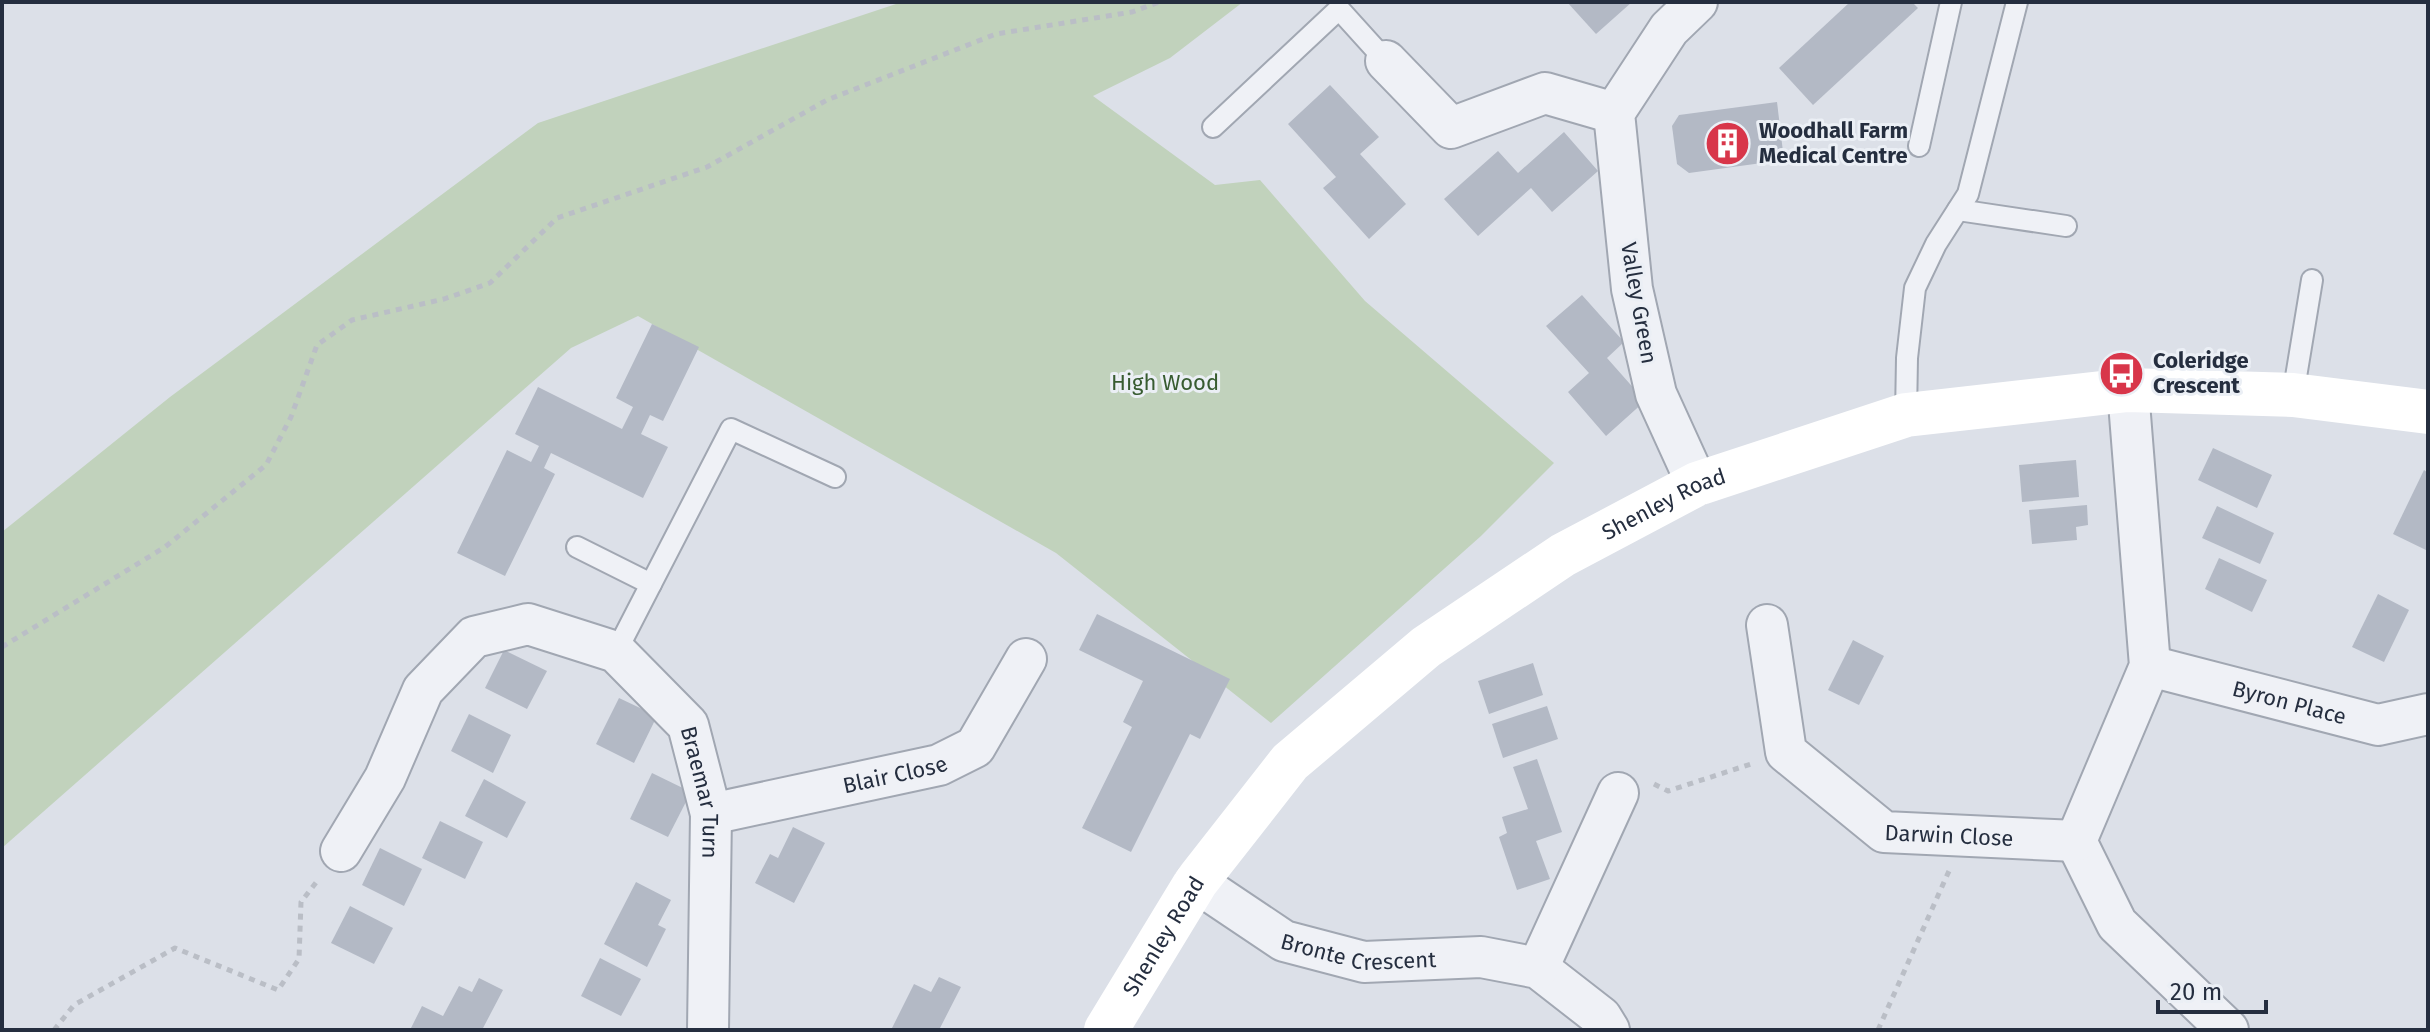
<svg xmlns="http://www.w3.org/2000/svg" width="2430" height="1032" font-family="'Fira Sans',sans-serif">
<rect width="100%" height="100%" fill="#dce0e8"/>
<polygon fill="#c1d2bc" points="902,2 1243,2 1170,58 1093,96 1215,185 1260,180 1365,301 1554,463 1481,536 1271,723 1056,553 638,316 571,348 2,848 2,532 170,397 538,123"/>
<g fill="#b3b9c5">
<polygon points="1567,2 1632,2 1596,34"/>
<polygon points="1850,2 1912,2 1918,8 1813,105 1779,68"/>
<polygon points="1330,85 1379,137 1360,154 1406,204 1369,239 1323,188 1336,177 1288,124"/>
<polygon points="1777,102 1784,160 1689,173 1677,164 1672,126 1679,115"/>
<polygon points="1564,132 1598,171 1552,212 1531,188 1478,236 1444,199 1498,151 1518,173"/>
<polygon points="1582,295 1624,342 1607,358 1645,401 1606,436 1568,392 1589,373 1546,326"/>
<polygon points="652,324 699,347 663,421 650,415 641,434 668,447 643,498 551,453 544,468 555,474 505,576 457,553 507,450 531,462 539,446 515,434 538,387 622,429 633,407 616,398"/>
<polygon points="2213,448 2272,475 2257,508 2198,480"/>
<polygon points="2076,460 2079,497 2022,502 2019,465"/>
<polygon points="2424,470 2428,473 2428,551 2393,534"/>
<polygon points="2087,505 2088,525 2076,527 2077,540 2032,544 2029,510"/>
<polygon points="2217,506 2274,533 2260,564 2202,538"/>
<polygon points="2219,558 2267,580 2252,612 2205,589"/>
<polygon points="2378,594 2409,610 2384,662 2352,647"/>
<polygon points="1097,614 1230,679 1200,739 1190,734 1131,852 1082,828 1132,727 1123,722 1143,681 1079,650"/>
<polygon points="1853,640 1884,656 1859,705 1828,690"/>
<polygon points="504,650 547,671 527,709 485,688"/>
<polygon points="1533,663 1543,695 1489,714 1478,681"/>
<polygon points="619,698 657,716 634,763 596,744"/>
<polygon points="1547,706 1558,739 1503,758 1492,724"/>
<polygon points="469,714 511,735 493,773 451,751"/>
<polygon points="1537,759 1562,832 1536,841 1550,879 1517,890 1499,837 1507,833 1502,817 1528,809 1513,767"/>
<polygon points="652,773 691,792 668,837 630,819"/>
<polygon points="484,779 526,802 507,838 465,816"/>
<polygon points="440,821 483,842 465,879 422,858"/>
<polygon points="793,827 825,843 794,903 755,883 770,854 778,858"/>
<polygon points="380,848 422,869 404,906 362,885"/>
<polygon points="636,882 671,900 658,925 666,929 647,967 604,944"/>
<polygon points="350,906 393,928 374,964 331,943"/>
<polygon points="600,958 641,979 621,1016 581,996"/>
<polygon points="939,977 961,987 939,1030 891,1030 914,984 931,992"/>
<polygon points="479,978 503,990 482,1030 410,1030 422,1006 443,1016 459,986 472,992"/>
</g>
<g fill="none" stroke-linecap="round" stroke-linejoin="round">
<defs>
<g id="lane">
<polyline points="1213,127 1339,9 1386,61"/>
<polyline points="1919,146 1951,2"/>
<polyline points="1958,210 2066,226"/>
<polyline points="2293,395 2312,280"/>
<polyline points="1906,415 1907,358 1915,288 1936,244 1968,194 2017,2"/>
<polyline points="577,547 651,584 616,652"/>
<polyline points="651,584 731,429 835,477"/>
</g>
<g id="street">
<polyline points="1386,61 1451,128 1545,93 1614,113"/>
<polyline points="2128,390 2150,666 2076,841 2117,924 2228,1030"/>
<polyline points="1697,484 1656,394 1632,289 1614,113 1669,29 1697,2"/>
<path id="s1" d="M1767,625l19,127 98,80 192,9"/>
<path id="s2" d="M2150,666l228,59 50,-11"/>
<path id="s3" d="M711,814l228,-49 36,-18 51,-88"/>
<path id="s4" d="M341,851l44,-73 38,-88 51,-53 54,-13 88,28 72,73 23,89 -3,216"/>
<path id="s5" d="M1196,882l88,59 80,21 117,-5 57,11 63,49 8,13"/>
<polyline points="1538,968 1618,793"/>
</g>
</defs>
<use href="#lane" stroke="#a1a7b2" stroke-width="24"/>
<use href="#street" stroke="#a1a7b2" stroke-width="44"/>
<g stroke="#babec6" stroke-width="5" stroke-dasharray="6 6" stroke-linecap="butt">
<polyline points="2,647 165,547 266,465 291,417 317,345 352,320 444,299 490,283 557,218 707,167 827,100 996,34 1132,12 1159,2"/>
<polyline points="1654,784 1668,791 1751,764"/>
<polyline points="54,1030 74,1005 175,948 278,990 299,959 301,902 318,880"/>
<polyline points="1878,1030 1949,871"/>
</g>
<use href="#lane" stroke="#eff1f6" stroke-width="20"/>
<use href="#street" stroke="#eff1f6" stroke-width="40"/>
<path stroke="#fff" stroke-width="44" id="s6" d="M1106,1030l90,-148 94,-120 136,-115 137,-92 134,-71 209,-69 222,-25 165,5 135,17"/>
</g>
<defs>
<symbol id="building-disc" viewBox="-11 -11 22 22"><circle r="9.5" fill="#d8364a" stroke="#ebeff5"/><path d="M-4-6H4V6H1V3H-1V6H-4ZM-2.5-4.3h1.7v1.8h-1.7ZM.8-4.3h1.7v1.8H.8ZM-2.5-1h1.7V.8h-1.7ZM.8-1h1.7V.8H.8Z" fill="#fff"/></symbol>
<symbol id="bus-disc" viewBox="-11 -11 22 22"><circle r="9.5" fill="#d8364a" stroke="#ebeff5"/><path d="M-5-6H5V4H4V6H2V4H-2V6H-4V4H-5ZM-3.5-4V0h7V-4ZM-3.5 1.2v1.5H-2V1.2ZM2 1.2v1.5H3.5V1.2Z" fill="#fff"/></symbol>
</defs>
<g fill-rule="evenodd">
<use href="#building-disc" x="1702" y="118" width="51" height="51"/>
<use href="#bus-disc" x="2096" y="348" width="51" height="51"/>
</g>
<g text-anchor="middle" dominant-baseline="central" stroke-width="6" stroke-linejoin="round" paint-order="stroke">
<g font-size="22" font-weight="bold" fill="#252e3f" stroke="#ebeff5" text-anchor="start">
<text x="1759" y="130">Woodhall Farm<tspan x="1759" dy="25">Medical Centre</tspan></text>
<text x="2153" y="360">Coleridge<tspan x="2153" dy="25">Crescent</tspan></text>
</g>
<g font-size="22" fill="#252e3f" stroke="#ebeff5">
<text transform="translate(1639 303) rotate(80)">Valley Green</text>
<text stroke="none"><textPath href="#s6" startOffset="782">Shenley Road</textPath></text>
<text stroke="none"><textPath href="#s2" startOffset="144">Byron Place</textPath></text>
<text stroke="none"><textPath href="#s3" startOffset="188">Blair Close</textPath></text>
<text stroke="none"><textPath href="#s4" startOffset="574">Braemar Turn</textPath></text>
<text stroke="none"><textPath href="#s1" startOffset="320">Darwin Close</textPath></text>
<text stroke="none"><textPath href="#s6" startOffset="110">Shenley Road</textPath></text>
<text stroke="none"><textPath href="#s5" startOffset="182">Bronte Crescent</textPath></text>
</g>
<g font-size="22" fill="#385c31" stroke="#ebeff5">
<text x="1165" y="382">High Wood</text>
</g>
</g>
<rect width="2430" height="1032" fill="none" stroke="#252e3f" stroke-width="8"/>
<path d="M2158 1000v12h108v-12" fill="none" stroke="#252e3f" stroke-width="4"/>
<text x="2170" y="1000" font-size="24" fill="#252e3f" stroke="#ebeff5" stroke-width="6" paint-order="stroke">20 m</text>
</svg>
